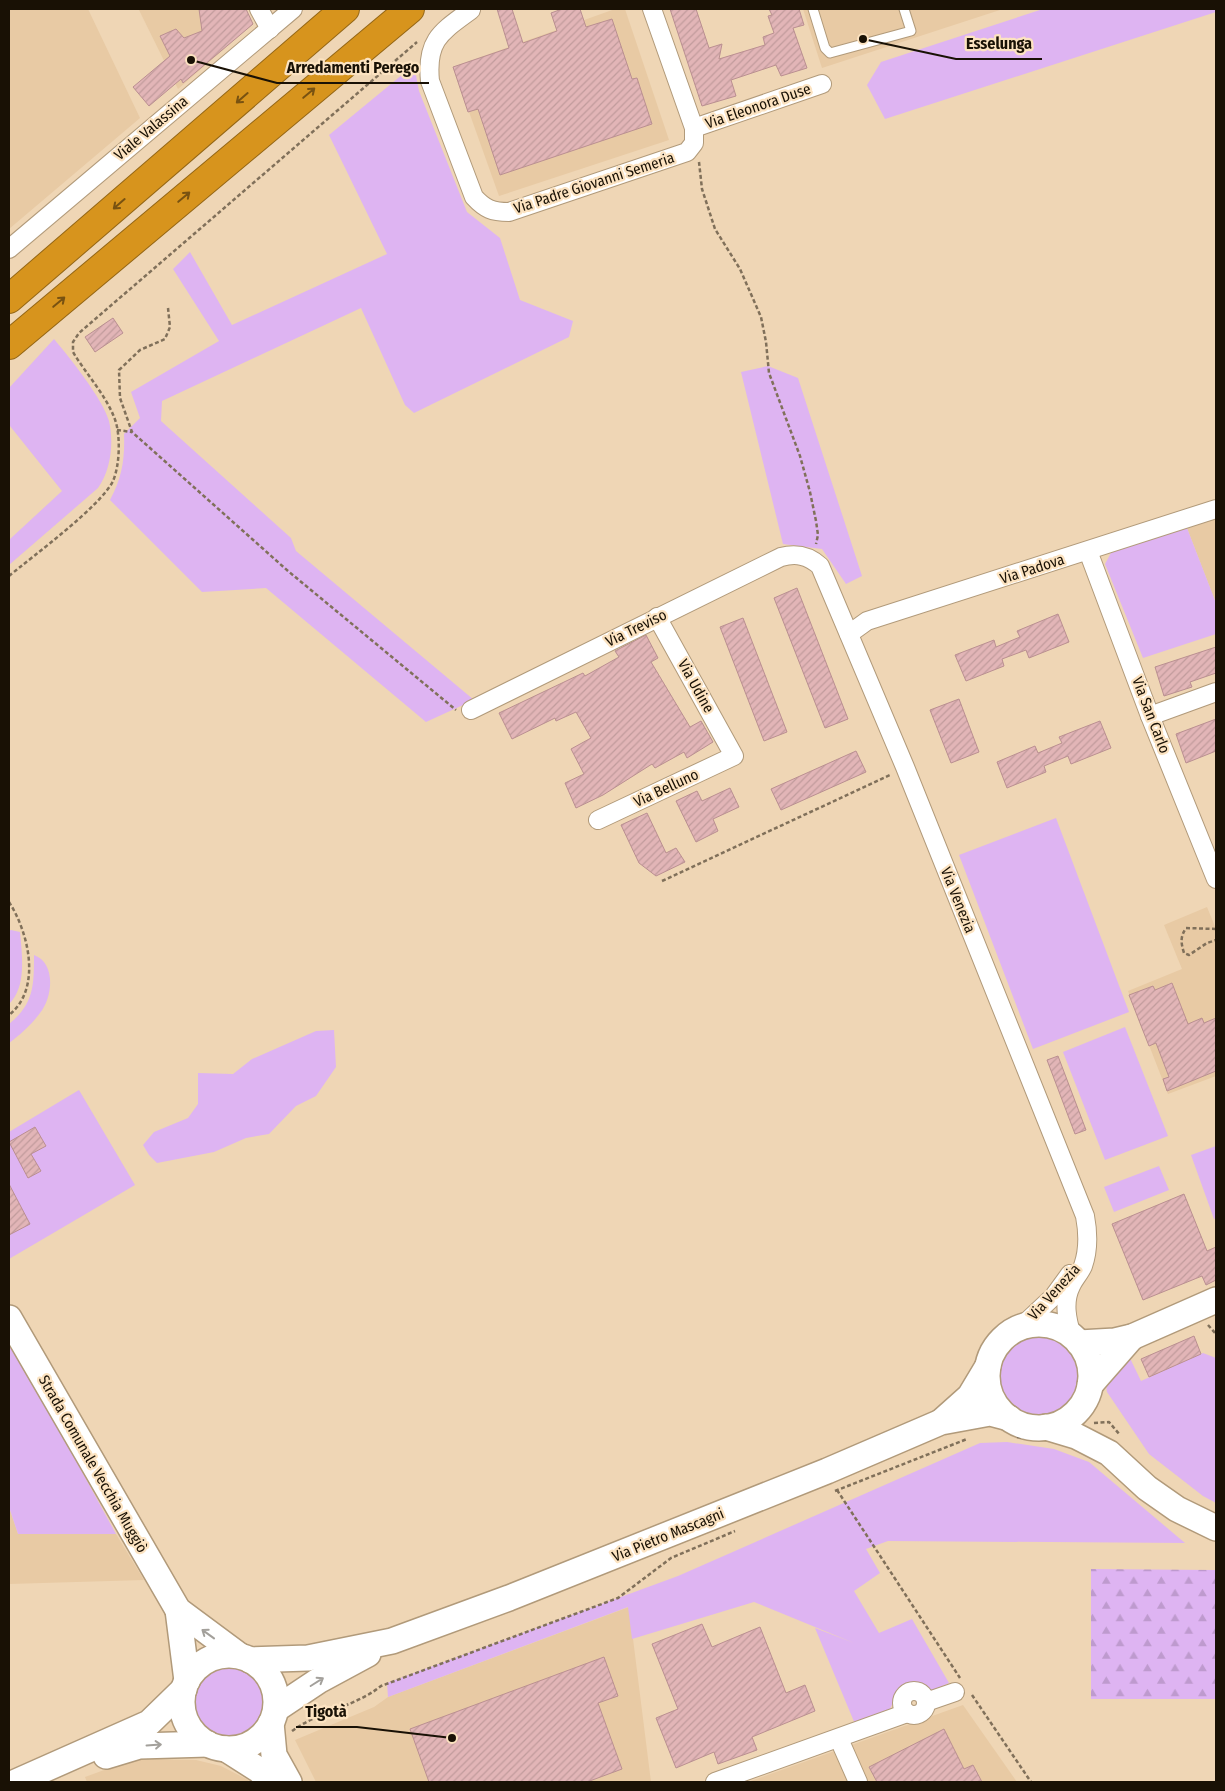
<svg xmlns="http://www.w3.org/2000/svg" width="1225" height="1791" font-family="'Fira Sans Condensed',sans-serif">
<defs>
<pattern id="forest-firs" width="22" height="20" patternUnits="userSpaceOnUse" patternTransform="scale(1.25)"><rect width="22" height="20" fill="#deb4f2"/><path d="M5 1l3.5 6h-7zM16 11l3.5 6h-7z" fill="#be9ace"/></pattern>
<pattern id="building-hatch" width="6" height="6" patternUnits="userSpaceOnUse" patternTransform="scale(1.25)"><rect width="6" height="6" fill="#e2b5b7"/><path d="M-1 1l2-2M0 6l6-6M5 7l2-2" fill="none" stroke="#c19b9c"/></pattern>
</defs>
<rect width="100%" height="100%" fill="#efd6b5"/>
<g fill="#e8caa4">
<polygon points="9,9 88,9 140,118 9,229"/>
<polygon points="143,9 246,9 253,24 178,89 139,10"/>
<polygon points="615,9 625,9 669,140 499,196 453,67"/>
<polygon points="803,9 1003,9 822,68"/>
<polygon points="1216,519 1216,603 1187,528"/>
<polygon points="1207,907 1216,929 1216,1076 1168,1094 1128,991 1182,969 1164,925"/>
<polygon points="9,1507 18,1534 116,1534 144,1580 9,1584"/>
<polygon points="629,1607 651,1782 316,1782 295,1740 374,1707 388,1697"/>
<polygon points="963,1705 1017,1782 748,1782"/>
<polygon points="146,1759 196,1760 221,1766 252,1782 87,1782 85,1777 126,1762"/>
</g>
<g fill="#deb4f2">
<polygon points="1043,9 1216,9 1216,12 885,119 867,85 881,62"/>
<path d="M414,65l5,26 48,121 33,26 20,62 53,21 -4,16 -155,76 -9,-8 -44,-97 -199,93 -1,20 130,117 5,13 178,149 -48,22 -160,-134 -64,4 -92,-92c12,-22 15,-41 14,-66l16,-16 -9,-26 88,-51 -46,-72 17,-17 42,73 155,-71 -58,-119z"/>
<path d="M54,339c15,18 49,60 55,82 5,22 2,49 -11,67l-89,77v-25l53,-49 -52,-65 -1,-38z"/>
<polygon points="768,366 798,378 862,576 846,584 822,549 783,544 741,372"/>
<polygon points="1187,528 1216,603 1216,634 1143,658 1105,564 1112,551"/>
<polygon points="1056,818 1129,1012 1033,1049 959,855"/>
<path d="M11,930l9,2c2,23 7,55 -11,72v-73z"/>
<path d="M34,955c22,8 19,42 6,58 -8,11 -20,22 -31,30v-19c25,-20 25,-39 25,-69z"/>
<polygon points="1125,1027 1168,1136 1105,1160 1063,1052"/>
<polygon points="334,1030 336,1067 316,1096 296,1106 269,1134 246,1138 214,1152 157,1163 149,1155 143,1145 154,1132 188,1118 198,1104 198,1073 233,1074 252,1059 316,1031"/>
<polygon points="79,1090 135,1185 9,1259 9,1132"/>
<polygon points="1216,1146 1216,1218 1214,1219 1191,1155"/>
<polygon points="1159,1166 1169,1190 1114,1212 1104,1187"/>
<circle cx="1039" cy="1377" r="44"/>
<polygon points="9,1338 116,1534 18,1534 9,1507"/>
<path d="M1127,1352l14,29 62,-28 13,5v145l-13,-7 -54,-42 -42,-62c-3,-13 13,-29 20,-40z"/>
<path d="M1007,1442l47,7 35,13 96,81 -297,-2 -22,8 14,24 -26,18 25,42 33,-14 37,64 -20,9c-22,-19 -30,-2 -39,17l-35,15 -40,-96 39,15 -100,-41 -122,37 -4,-32 -240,90 -1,-14 291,-107 302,-133z"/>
<circle cx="228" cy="1702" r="36"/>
</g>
<polygon fill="url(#forest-firs)" points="1091,1569 1216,1570 1216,1699 1091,1699"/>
<g fill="url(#building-hatch)" stroke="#ba8f91">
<polygon points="199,9 246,9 253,24 183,83 181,79 149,106 133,87 170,56 160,36 176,29 184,38 202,31"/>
<polygon points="497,9 512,9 523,43 557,31 551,13 562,9 580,9 586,27 612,19 632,79 637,78 652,124 500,175 478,109 468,112 453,67 509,48"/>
<polygon points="670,9 696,9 709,48 722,44 719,59 765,45 763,37 774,33 768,16 772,15 769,9 799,9 804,25 793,28 807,68 781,76 776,65 731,80 736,96 702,106"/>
<polygon points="113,318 123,333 95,352 85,337"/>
<polygon points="797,588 848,719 825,728 774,598"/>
<polygon points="1058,614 1069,642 1029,658 1026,650 1002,659 1004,666 966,681 955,655 994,640 996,647 1020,637 1017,631"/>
<polygon points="743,618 787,732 764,741 720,627"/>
<polygon points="646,635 658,658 651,662 690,727 701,721 713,742 687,758 684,752 655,768 652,764 603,795 576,808 565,783 584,774 571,749 591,738 576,712 556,721 555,718 512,739 499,713 583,673 585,676 619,657 615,651"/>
<polygon points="1216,647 1216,673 1190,682 1192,687 1164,696 1155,667"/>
<polygon points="959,699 979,752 951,763 930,710"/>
<polygon points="1216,719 1216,751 1186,763 1176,734"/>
<polygon points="1100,721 1111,748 1071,764 1068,756 1044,766 1046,772 1007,788 997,762 1035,746 1038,753 1062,743 1059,737"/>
<polygon points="856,751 866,772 781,810 771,789"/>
<polygon points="730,788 739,807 713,819 718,831 696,842 676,801 697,791 702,801"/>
<polygon points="647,813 666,853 676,848 685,862 656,876 639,863 621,825"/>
<polygon points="1172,983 1188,1024 1202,1018 1204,1023 1216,1018 1216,1071 1167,1091 1163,1079 1169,1077 1156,1043 1149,1046 1129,995 1153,986 1155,990"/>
<polygon points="1058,1056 1086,1130 1075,1134 1047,1060"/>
<polygon points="35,1127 46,1146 31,1154 41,1171 28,1178 9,1142"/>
<polygon points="9,1184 30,1224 9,1235"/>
<polygon points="1184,1194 1207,1251 1216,1247 1216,1280 1206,1285 1202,1276 1143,1300 1112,1224"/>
<polygon points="1194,1336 1201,1354 1149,1377 1141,1359"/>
<polygon points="702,1624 712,1647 760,1627 786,1693 805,1685 815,1711 752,1737 757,1750 718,1764 714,1752 676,1768 656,1718 678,1709 652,1644"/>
<polygon points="604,1657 618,1696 598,1703 622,1769 587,1782 429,1782 410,1729"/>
<polygon points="944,1729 964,1769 973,1765 982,1782 877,1782 869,1767"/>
</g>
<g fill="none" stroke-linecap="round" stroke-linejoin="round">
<defs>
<polyline id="lane" points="813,9 825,48 830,53 911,31 904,9"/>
<g id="street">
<polyline points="259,9 270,29"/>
<path d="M471,10c-30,22 -45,30 -41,71l44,116c11,12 18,15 35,15l178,-60 7,-9v-15l-42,-119"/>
<polyline points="694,128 822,84"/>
<polyline points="9,249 293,9"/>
<polyline points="1088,551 1150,716 1216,879"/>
<polyline points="849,634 867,621 1216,509"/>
<path d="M471,710l310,-153c15,-4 27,-2 39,9l85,201 180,449c3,16 4,33 -2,50 -3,7 -9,13 -12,20 -8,16 -4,34 1,50"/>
<polyline points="1150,716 1216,692"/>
<polyline points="598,820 734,756 657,617"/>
<polyline points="1021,1327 1054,1296 1070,1274"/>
<circle cx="914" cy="1703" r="12"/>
<polyline points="926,1702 955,1692"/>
<polyline points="839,1739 858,1782"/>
<polyline points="715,1782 907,1713"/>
</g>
<g id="secondary">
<polyline points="9,1318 178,1610 240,1656"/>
<circle cx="1039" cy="1376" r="52"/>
<polyline points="1079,1343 1115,1341 1132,1337 1216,1300"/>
<polyline points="1090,1385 1132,1337"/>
<polyline points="942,1421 970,1396 988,1366"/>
<polyline points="1046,1427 1076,1436 1109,1453 1147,1488 1177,1509 1216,1528"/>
<polyline points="178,1610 187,1681"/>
<circle cx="229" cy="1702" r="47"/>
<polyline points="250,1660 308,1658 392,1641 509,1598 827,1471 941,1422 990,1413 1009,1418"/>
<polyline points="276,1709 318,1681 368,1654"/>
<polyline points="271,1723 274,1755 289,1782"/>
<polyline points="226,1749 259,1770 271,1782"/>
<polyline points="106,1756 139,1746 208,1744"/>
<polyline points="16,1782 149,1723 184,1689"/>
</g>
<g id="highway">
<polyline points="9,299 345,9"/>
<polyline points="9,345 410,9"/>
</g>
</defs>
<use href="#lane" stroke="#b19a7a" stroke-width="11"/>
<use href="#street" stroke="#b19a7a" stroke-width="20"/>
<use href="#secondary" stroke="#b19a7a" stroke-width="28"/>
<use href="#highway" stroke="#946615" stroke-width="30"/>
<g stroke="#80705a" stroke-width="2.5" stroke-dasharray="4 2.5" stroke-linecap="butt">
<polyline points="699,162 702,189 715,229 740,269 761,317 766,342 769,373 800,456 810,492 816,521 818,535 816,544"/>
<polyline points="168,308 170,327 165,339 140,350 119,370 120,398 132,432 288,571 456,710"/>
<polyline points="117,430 132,432"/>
<path d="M9,576c24,-20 92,-70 104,-95 7,-16 8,-48 1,-64 -9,-23 -28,-43 -41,-65v-10l6,-9 338,-291"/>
<polyline points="662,881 890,775"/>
<path d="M9,902c20,31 33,87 0,113"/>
<path d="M1216,929l-30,-1c-6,9 -5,15 -2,25l5,2 18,-12 9,-3"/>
<polyline points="1208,1325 1216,1334"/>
<polyline points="1094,1423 1109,1422 1120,1435"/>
<polyline points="1017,1437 1029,1438"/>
<polyline points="837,1490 960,1678"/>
<polyline points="835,1491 967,1439"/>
<polyline points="972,1695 1031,1782"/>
<path d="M292,1731c27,-20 63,-24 89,-45l237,-88 53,-40 64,-27"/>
</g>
<use href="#lane" stroke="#fff" stroke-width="9"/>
<use href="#street" stroke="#fff" stroke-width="18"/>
<use href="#secondary" stroke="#fff" stroke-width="25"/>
<use href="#highway" stroke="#d7941d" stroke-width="28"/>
</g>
<defs><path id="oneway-shaft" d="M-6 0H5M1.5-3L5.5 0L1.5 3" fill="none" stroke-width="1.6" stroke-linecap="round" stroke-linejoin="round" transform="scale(1.25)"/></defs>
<g stroke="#785211">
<use href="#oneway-shaft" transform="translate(309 93) rotate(-40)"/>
<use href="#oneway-shaft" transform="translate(242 98) rotate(139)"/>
<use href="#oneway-shaft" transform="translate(184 197) rotate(-40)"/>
<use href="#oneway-shaft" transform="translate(119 204) rotate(139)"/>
<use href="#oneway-shaft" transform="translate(59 302) rotate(-40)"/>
</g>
<g stroke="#a3a09b">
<use href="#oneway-shaft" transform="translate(208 1634) rotate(-144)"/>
<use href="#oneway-shaft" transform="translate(317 1682) rotate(-32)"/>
<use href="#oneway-shaft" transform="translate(154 1745) rotate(-4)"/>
</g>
<g text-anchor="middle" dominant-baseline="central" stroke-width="4.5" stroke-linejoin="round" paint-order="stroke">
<g font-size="15" fill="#191105" stroke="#fce3c1">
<text transform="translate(758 106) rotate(-19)">Via Eleonora Duse</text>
<text transform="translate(151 128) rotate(-40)">Viale Valassina</text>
<text transform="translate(594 183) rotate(-18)">Via Padre Giovanni Semeria</text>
<text transform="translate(1032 569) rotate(-18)">Via Padova</text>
<text transform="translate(636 628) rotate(-26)">Via Treviso</text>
<text transform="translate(696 686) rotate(61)">Via Udine</text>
<text transform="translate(1151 715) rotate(69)">Via San Carlo</text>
<text transform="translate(666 788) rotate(-25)">Via Belluno</text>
<text transform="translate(958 900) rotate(68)">Via Venezia</text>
<text transform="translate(1054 1292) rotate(-48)">Via Venezia</text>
<text transform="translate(93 1464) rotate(60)">Strada Comunale Vecchia Muggiò</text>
<text transform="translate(668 1535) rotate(-22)">Via Pietro Mascagni</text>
</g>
</g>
<path fill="none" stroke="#191105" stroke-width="2" d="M863 39L956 59H1042M191 60L277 83H429M452 1738L357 1727H296"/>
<g fill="#191105" stroke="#fce3c1" stroke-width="2">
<circle cx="863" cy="39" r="5"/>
<circle cx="191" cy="60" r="5"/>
<circle cx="452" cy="1738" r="5"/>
</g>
<g font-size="16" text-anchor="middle" font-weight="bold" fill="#191105" stroke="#fce3c1" stroke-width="4.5" stroke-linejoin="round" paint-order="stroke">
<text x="999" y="49">Esselunga</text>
<text x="353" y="73">Arredamenti Perego</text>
<text x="326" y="1717">Tigotà</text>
</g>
<rect width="1225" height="1791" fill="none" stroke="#191105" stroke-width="20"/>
</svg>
